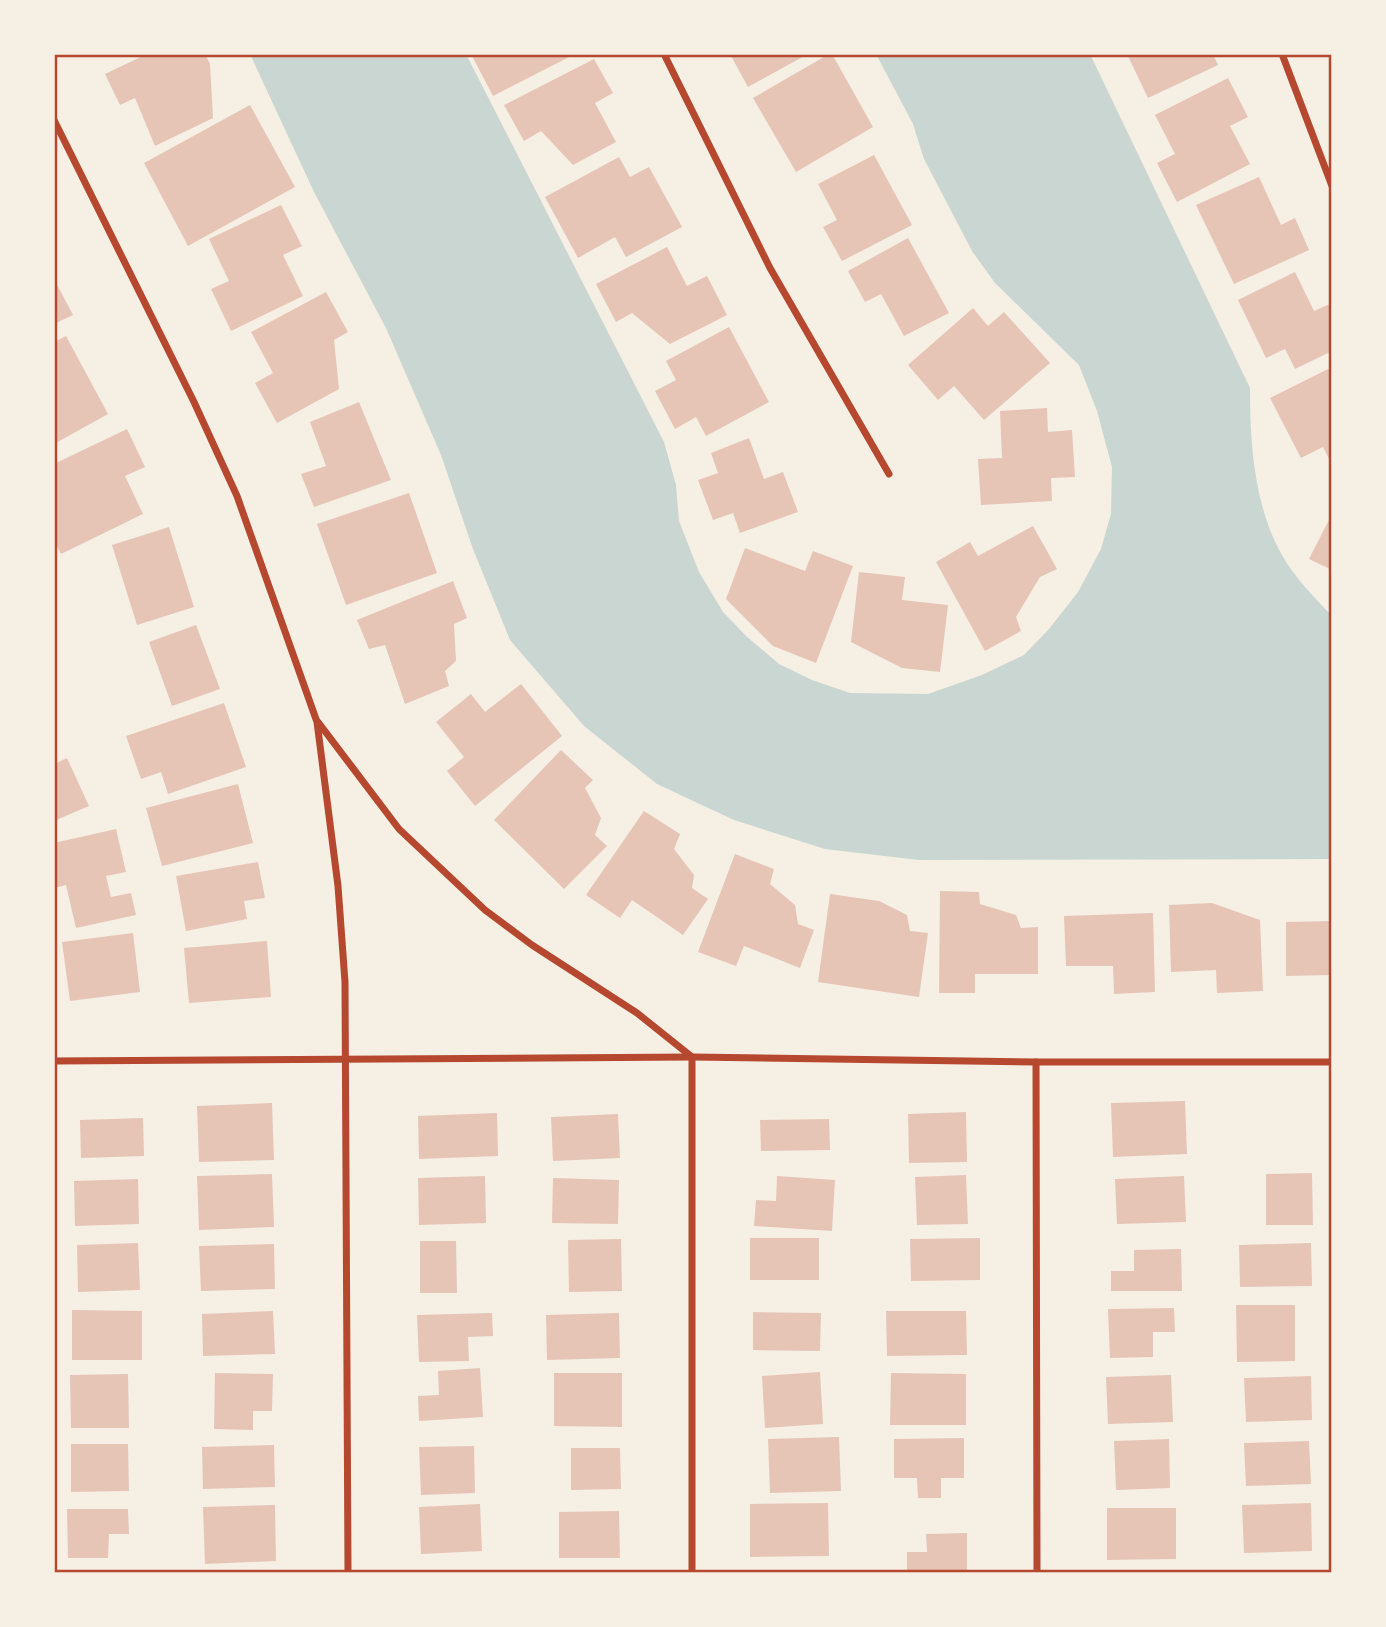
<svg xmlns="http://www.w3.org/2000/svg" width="1386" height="1627" font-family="Raleway,sans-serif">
<rect width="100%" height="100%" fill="#f6efe4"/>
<path fill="#c9d6d2" d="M250,54h216l198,388 12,43 3,36 20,51 24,40 23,24 33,28 33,16 38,13 78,1 54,-19 42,-20 25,-26 29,-37 23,-43 10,-35 1,-47 -15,-56 -18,-46 -84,-82 -23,-32 -48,-92 -11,-35 -37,-70h214l160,334c0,56 4,119 33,169 13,22 31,40 49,59v243l-413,1 -94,-11 -91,-29 -77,-36 -73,-58 -74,-86 -37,-91 -32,-94 -55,-127 -72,-136z"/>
<g fill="#e6c5b7">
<polygon points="147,54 205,54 210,64 213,118 155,146 135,98 120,105 105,74"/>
<polygon points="471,54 575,54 493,96"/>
<polygon points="730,54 808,54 748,87"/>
<polygon points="829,54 832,54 873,127 796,172 753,98"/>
<polygon points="1127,54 1213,54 1218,65 1148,98"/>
<polygon points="594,59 613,93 595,103 616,142 573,165 541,131 524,141 504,105"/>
<polygon points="1228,78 1248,117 1230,126 1250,164 1177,202 1157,163 1175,154 1155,115"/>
<polygon points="250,105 295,187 188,246 144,163"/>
<polygon points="874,155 912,225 842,261 823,227 837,220 818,184"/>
<polygon points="619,157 630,177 649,167 682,227 626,257 615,237 578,258 545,197"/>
<polygon points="1259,177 1281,225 1295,218 1309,250 1234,284 1196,205"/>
<polygon points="281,205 302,246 283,255 303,296 231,331 211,289 229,281 209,239"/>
<polygon points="908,238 949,313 904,336 881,294 865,302 848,271"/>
<polygon points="667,247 687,286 707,276 727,315 670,344 632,313 616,322 596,284"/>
<polygon points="1295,272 1314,311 1332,303 1332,351 1295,369 1285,349 1266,358 1238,300"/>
<polygon points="54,279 73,315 54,324"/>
<polygon points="326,292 348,332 334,340 339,389 277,423 255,383 273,373 251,332"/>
<polygon points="973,308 988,326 1004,312 1050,363 984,420 954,386 938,400 908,365"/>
<polygon points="729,327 769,402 706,436 696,417 675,429 655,391 676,380 666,361"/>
<polygon points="66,336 108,414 54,444 54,342"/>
<polygon points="1332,367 1332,465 1323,447 1301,458 1270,398"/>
<polygon points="359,402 391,480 314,507 301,474 326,466 310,422"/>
<polygon points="1047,408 1048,432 1072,430 1075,477 1051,478 1052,501 981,505 978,459 1002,458 1000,411"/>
<polygon points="127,429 145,467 125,476 143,514 61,554 54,540 54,464"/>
<polygon points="749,438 764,479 783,472 798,512 740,533 733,513 713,520 698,480 718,473 711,453"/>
<polygon points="409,493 437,573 346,605 317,524"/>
<polygon points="1332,514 1332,570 1309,559"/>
<polygon points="1033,526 1057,569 1040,577 1016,617 1021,631 985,651 936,562 970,542 978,556"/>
<polygon points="169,527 194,607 137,625 112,545"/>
<polygon points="745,548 805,571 813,551 853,566 816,663 773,646 726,599"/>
<polygon points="859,572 905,577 902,600 948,605 940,672 902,668 851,642"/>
<polygon points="453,581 467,618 454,624 456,661 445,671 449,686 405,704 385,645 369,649 357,620"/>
<polygon points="196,625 220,689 172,706 149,642"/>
<polygon points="521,684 562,736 475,806 447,771 464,757 436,722 471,694 485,712"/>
<polygon points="224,703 246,767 168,794 161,772 141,779 126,736"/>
<polygon points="561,750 593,780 585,788 601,818 595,835 607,846 564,889 494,820"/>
<polygon points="67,758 89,806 54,821 54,764"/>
<polygon points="238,784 253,843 162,866 146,808"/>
<polygon points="644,811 680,834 674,849 694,875 692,888 708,899 683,935 632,900 620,918 586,895"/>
<polygon points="116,829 126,872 106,876 111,897 131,893 136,915 76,928 66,885 54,888 54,843"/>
<polygon points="735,854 774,869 770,884 795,905 798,924 814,930 800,968 744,946 736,966 698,952"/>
<polygon points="258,862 265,898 244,901 247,919 186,931 176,876"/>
<polygon points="940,891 979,892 980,904 1016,915 1021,928 1038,927 1038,974 975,974 975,993 939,993"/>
<polygon points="830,894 879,901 907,915 910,931 928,933 919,997 818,982"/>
<polygon points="1212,903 1260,920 1263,991 1217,993 1216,970 1171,972 1169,905"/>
<polygon points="1153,913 1155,992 1114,994 1113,966 1066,966 1064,916"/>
<polygon points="1332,921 1332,975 1286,976 1286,922"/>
<polygon points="133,933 140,992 70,1001 62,942"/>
<polygon points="267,941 271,997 189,1003 184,948"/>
<polygon points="1185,1101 1187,1154 1113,1157 1111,1103"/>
<polygon points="272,1103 274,1160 199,1162 197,1106"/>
<polygon points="966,1112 967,1162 909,1163 908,1114"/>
<polygon points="497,1113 498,1156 419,1159 418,1116"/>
<polygon points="618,1114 620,1158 553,1161 551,1117"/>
<polygon points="143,1118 144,1156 81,1158 80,1120"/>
<polygon points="829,1119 830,1150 761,1151 760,1120"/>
<polygon points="1312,1173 1313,1225 1266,1225 1266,1174"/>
<polygon points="272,1174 274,1227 199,1230 197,1176"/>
<polygon points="966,1175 968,1224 917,1225 915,1177"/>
<polygon points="485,1176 486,1223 419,1225 418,1178"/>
<polygon points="777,1176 835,1180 832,1231 754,1226 756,1200 776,1201"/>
<polygon points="1184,1176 1186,1222 1117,1224 1115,1179"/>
<polygon points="553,1178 619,1180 618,1224 552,1223"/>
<polygon points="138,1179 139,1224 75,1226 74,1181"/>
<rect x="750" y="1238" width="69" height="42"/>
<polygon points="980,1238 980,1280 911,1281 910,1239"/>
<polygon points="621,1239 622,1291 569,1292 568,1240"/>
<polygon points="420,1241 456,1241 457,1293 420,1293"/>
<polygon points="138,1243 140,1290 78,1292 77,1245"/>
<polygon points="1311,1243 1312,1286 1240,1287 1239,1245"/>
<polygon points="274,1244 275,1289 201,1291 199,1246"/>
<polygon points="1181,1249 1182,1291 1111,1291 1111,1271 1134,1271 1134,1250"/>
<polygon points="1236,1305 1295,1305 1295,1361 1237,1362"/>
<polygon points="1174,1308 1175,1332 1153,1332 1153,1357 1110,1358 1108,1309"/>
<polygon points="72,1310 142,1311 142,1360 72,1360"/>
<polygon points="273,1311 275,1354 203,1356 202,1314"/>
<polygon points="886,1311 966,1311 967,1355 887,1356"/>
<polygon points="753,1312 821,1313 820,1351 753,1350"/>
<polygon points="492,1313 493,1336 468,1337 469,1361 419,1362 417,1315"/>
<polygon points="619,1313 620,1358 547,1360 546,1315"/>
<polygon points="480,1368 483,1417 419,1421 418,1396 439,1395 438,1371"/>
<polygon points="820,1372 823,1424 765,1428 762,1376"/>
<polygon points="215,1373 273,1374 272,1411 253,1411 253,1430 214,1429"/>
<polygon points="554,1373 622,1373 622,1427 554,1426"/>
<polygon points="891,1373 966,1374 966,1425 890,1425"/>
<polygon points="128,1374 129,1428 71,1428 70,1375"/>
<polygon points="1171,1375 1173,1422 1108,1424 1106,1377"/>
<polygon points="1311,1376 1312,1420 1246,1422 1244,1378"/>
<polygon points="839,1437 841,1491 770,1493 768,1439"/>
<polygon points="964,1438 964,1478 941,1478 941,1498 918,1498 917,1478 894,1478 894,1439"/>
<polygon points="1169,1439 1170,1488 1116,1490 1114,1441"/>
<polygon points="1309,1441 1311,1484 1246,1486 1244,1443"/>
<polygon points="71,1444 128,1444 129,1491 71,1492"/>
<polygon points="274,1445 275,1487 203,1489 202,1447"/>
<polygon points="474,1446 475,1493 421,1495 419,1447"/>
<polygon points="571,1448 620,1448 621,1489 571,1490"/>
<polygon points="828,1503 829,1556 750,1557 750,1504"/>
<polygon points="1311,1503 1312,1551 1244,1553 1242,1505"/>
<polygon points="480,1504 482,1551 421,1554 419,1507"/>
<polygon points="275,1505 276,1561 205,1564 203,1507"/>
<polygon points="1107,1508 1176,1508 1176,1559 1107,1560"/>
<polygon points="67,1509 128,1509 129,1534 109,1534 108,1558 68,1558"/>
<polygon points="619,1511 620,1558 559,1558 559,1512"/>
<polygon points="967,1533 967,1573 907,1573 907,1552 927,1552 926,1534"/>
</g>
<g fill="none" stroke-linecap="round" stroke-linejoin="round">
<g stroke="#b5482f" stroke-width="7">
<polyline points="664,54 770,268 889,474"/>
<polyline points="1282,54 1332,186"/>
<polyline points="54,120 194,402 237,496 317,722 338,886 345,982 348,1573"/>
<polyline points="318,722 399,829 485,910 532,945 637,1013 692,1057 692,1573"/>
<polyline points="54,1061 692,1057 1036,1062 1332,1062"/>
<polyline points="1036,1062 1037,1573"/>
</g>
</g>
<rect width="1386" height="1627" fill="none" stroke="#f6efe4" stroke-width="112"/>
<rect x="56" y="56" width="1274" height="1515" fill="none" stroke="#b5482f" stroke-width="2.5"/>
</svg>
